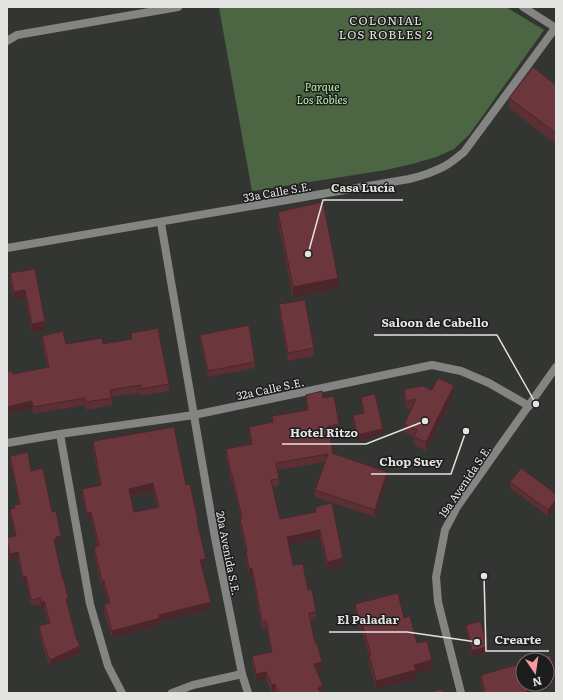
<svg xmlns="http://www.w3.org/2000/svg" width="563" height="700" font-family="Literata,serif">
<rect width="100%" height="100%" fill="#333532"/>
<polygon fill="#4c6643" points="224,7 506,7 544,30 469,135 454,149 436,157 412,164 386,170 252,191 219,8"/>
<g fill="none" stroke-linecap="round" stroke-linejoin="round">
<g stroke="#848583" stroke-width="8">
<polyline points="523,7 556,28"/>
<polyline points="7,41 17,35 178,7"/>
<polyline points="161,223 215,538 242,674 248,693"/>
<path d="M7,248l402,-69c13,-3 25,-7 36,-13 7,-4 13,-9 19,-14l92,-125"/>
<polyline points="60,434 90,604 108,666 122,693"/>
<polyline points="7,443 60,434 194,415 432,365 461,371 489,383 529,406"/>
<polyline points="172,693 193,685 242,674"/>
</g>
<polyline stroke="#848583" stroke-width="8" points="461,693 438,602 436,577 445,530 457,507 556,367"/>
</g>
<g fill="#5c2f34" fill-rule="evenodd">
<polygon points="556,85 556,144 509,108 509,98"/>
<polygon points="278,212 338,288 293,298 278,222"/>
<polygon points="35,269 45,330 32,332 25,298 14,300 10,281 10,273"/>
<polygon points="279,304 314,348 314,356 288,361 279,312"/>
<polygon points="131,333 169,384 169,391 141,396 141,393 112,397 112,405 86,410 85,405 33,414 32,408 7,414 7,372 13,374 47,368 42,343 42,336 66,344 103,344 131,339"/>
<polygon points="200,335 255,362 255,368 208,377 200,341"/>
<polygon points="404,389 432,390 454,394 426,451 414,445 414,437 404,432 404,424 412,408 406,409 404,397"/>
<polygon points="306,395 323,398 339,424 339,431 330,433 333,454 387,479 375,517 315,497 315,490 325,462 277,470 279,479 279,486 273,487 280,519 315,512 315,507 343,565 327,569 320,538 288,544 293,565 308,590 316,612 316,619 310,620 315,643 322,669 316,671 323,693 276,693 275,691 272,693 266,679 256,681 252,664 252,656 271,652 266,628 262,629 252,576 249,576 246,558 246,551 240,526 241,519 232,481 231,482 226,456 226,449 251,444 249,434 249,427 272,422 272,416 307,410 306,402"/>
<polygon points="361,397 383,435 357,441 353,421 353,415 363,413 361,402"/>
<path d="M93,441l93,44 12,39 8,42 -5,1 10,42 -51,13v3l-48,13 -8,-26v-8l4,-1 -4,-15 -2,1 -8,-34v-8l3,-1 -6,-27 -4,1 -5,-24v-7l18,-4 -7,-36zM153,491l4,16 -23,5 -4,-16z"/>
<polygon points="10,456 31,471 52,512 61,542 56,543 56,546 55,546 68,604 68,605 80,653 50,666 44,651 39,632 39,626 48,623 44,607 41,608 40,604 31,606 26,582 23,583 18,558 10,560 7,546 7,540 15,536 10,516 10,509 14,508 14,505 19,504 10,462"/>
<polygon points="510,482 556,494 556,505 548,516 510,488"/>
<polygon points="355,604 404,618 417,643 432,669 416,673 416,679 376,689 369,663 369,657 363,634 361,635 355,612"/>
<polygon points="466,625 487,653 472,656 466,630"/>
<polygon points="481,675 556,681 537,693 483,693 481,683"/>
</g>
<g fill="#4b262b">
<polygon points="338,278 338,288 293,298 293,287"/>
<polygon points="25,290 25,298 14,300 14,292"/>
<polygon points="45,321 45,330 32,332 32,324"/>
<polygon points="454,385 454,394 426,451 426,442"/>
<polygon points="32,401 32,408 7,414 7,407"/>
<polygon points="383,429 383,435 357,441 357,435"/>
<polygon points="387,472 387,479 375,517 375,510"/>
<polygon points="153,483 153,491 129,496 129,489"/>
<polygon points="556,500 556,505 548,516 548,510"/>
<polygon points="91,512 91,519 87,520 87,513"/>
<polygon points="320,530 320,538 287,545 287,537"/>
<polygon points="61,536 61,542 56,543 56,546 54,546 54,540 56,537"/>
<polygon points="18,552 18,558 10,560 10,554"/>
<polygon points="343,558 343,565 327,569 327,562"/>
<polygon points="206,559 206,566 200,567 200,560"/>
<polygon points="252,568 252,576 249,576 249,569"/>
<polygon points="26,576 26,582 23,583 23,577"/>
<polygon points="102,581 104,581 104,588 102,589"/>
<polygon points="68,598 68,604 66,605 66,599"/>
<polygon points="44,601 44,607 41,608 41,602"/>
<polygon points="211,602 211,609 160,622 160,625 112,638 112,631 159,615"/>
<polygon points="363,626 363,634 361,635 361,627"/>
<polygon points="80,646 80,653 50,666 50,660"/>
<polygon points="487,647 487,653 472,656 472,651"/>
<polygon points="432,660 432,669 416,673 416,679 376,689 376,681 414,665"/>
<polygon points="322,662 322,669 314,671 314,664"/>
<polygon points="266,672 266,679 256,681 256,674"/>
<polygon points="556,673 556,681 537,693 524,693 539,684 547,684 547,679"/>
<polygon points="275,684 275,691 272,693 272,685"/>
<polygon points="323,686 323,693 318,693 318,688"/>
</g>
<g fill="#6b373d" stroke="#4b262b" fill-rule="evenodd">
<polygon points="533,67 556,85 556,133 509,98"/>
<polygon points="323,202 338,278 293,287 278,212"/>
<polygon points="35,269 45,321 32,324 25,290 14,292 10,273"/>
<polygon points="305,300 314,348 288,353 279,304"/>
<polygon points="249,325 255,362 208,371 200,335"/>
<polygon points="158,328 169,384 141,389 141,385 110,390 112,398 86,402 85,398 33,407 32,401 7,407 7,372 12,371 13,374 49,367 42,336 63,331 66,344 102,338 103,344 132,339 131,333"/>
<polygon points="438,378 454,385 426,442 414,437 417,430 404,424 416,399 406,401 404,389 423,386 432,390"/>
<polygon points="322,391 323,398 334,396 339,424 328,426 333,453 332,453 387,472 375,510 315,490 328,454 276,463 279,479 271,480 280,519 316,512 315,507 332,503 343,558 327,562 320,530 287,537 293,565 303,564 308,590 312,589 316,612 309,613 315,643 317,643 322,662 314,664 323,686 318,688 321,693 279,693 275,684 272,685 266,672 256,674 252,656 272,652 266,621 262,622 252,568 249,569 246,551 247,550 240,519 242,518 232,474 231,474 226,449 252,444 249,427 273,422 272,416 308,410 306,395"/>
<polygon points="375,394 383,429 357,435 353,415 364,413 361,397"/>
<path d="M174,427l12,58 4,-1 8,37h-1l9,38 -6,1 11,42 -52,13 1,3 -48,13 -8,-27 6,-1 -6,-22h-2l-8,-34 5,-1 -8,-34 -4,1 -5,-24 19,-4 -8,-44zM153,483l6,24 -25,5 -5,-23z"/>
<polygon points="28,452 31,471 43,468 52,512 56,511 61,536 56,537 56,539 54,540 63,580 64,579 68,598 66,599 76,637 80,646 50,660 44,645 39,626 50,623 44,601 41,602 40,598 31,600 26,576 23,577 18,552 10,554 7,540 7,538 16,536 10,509 15,508 14,505 20,504 10,456"/>
<polygon points="521,468 556,494 556,500 548,510 510,482"/>
<polygon points="398,593 404,618 410,616 417,643 427,641 432,660 414,665 416,670 376,681 369,655 371,655 363,626 361,627 355,604"/>
<polygon points="481,621 487,647 472,651 466,625"/>
<polygon points="550,655 556,673 547,679 547,660 533,660"/>
<polygon points="523,663 523,684 539,684 524,693 485,693 481,675"/>
<polygon points="441,689 443,693 428,693"/>
</g>
<g text-anchor="middle" dominant-baseline="central" stroke-width="3" stroke-linejoin="round" paint-order="stroke">
<g font-size="11" font-style="italic" fill="#bbefac" stroke="#1b1c1b">
<text x="322" y="86">Parque<tspan x="322" dy="13">Los Robles</tspan></text>
</g>
<g font-size="11" fill="#e3e4e2" stroke="#1b1c1b">
<text transform="translate(277 191) rotate(-10)">33a Calle S.E.</text>
<text transform="translate(270 388) rotate(-12)">32a Calle S.E.</text>
<text transform="translate(464 481) rotate(-56)">19a Avenida S.E.</text>
<text transform="translate(229 553) rotate(79)">20a Avenida S.E.</text>
</g>
<g font-size="12" letter-spacing="1" fill="#e3e4e2" stroke="#1b1c1b">
<text x="386" y="20">COLONIAL<tspan x="386" dy="14">LOS ROBLES 2</tspan></text>
</g>
</g>
<path fill="none" stroke="#e3e4e2" stroke-width="1.5" d="M308 254L323 200H403M536 404L497 335H374M425 421L366 444H282M466 431L451 474H371M477 642L407 632H329M484 576L486 651H549"/>
<g fill="#e3e4e2" stroke="#1b1c1b" stroke-width="1.5">
<circle cx="308" cy="254" r="4"/>
<circle cx="536" cy="404" r="4"/>
<circle cx="425" cy="421" r="4"/>
<circle cx="466" cy="431" r="4"/>
<circle cx="477" cy="642" r="4"/>
<circle cx="484" cy="576" r="4"/>
</g>
<g font-size="12" text-anchor="middle" font-weight="bold" fill="#e3e4e2" stroke="#1b1c1b" stroke-width="3" stroke-linejoin="round" paint-order="stroke">
<text x="363" y="192">Casa Lucía</text>
<text x="435" y="327">Saloon de Cabello</text>
<text x="324" y="437">Hotel Ritzo</text>
<text x="411" y="466">Chop Suey</text>
<text x="368" y="624">El Paladar</text>
<text x="518" y="644">Crearte</text>
</g>
<rect width="563" height="700" fill="none" stroke="#e3e4e2" stroke-width="16"/>
<g transform="translate(535 672) rotate(167)"><circle r="19" fill="#1b1c1b" stroke="#6b6c6b"/>
<path d="M0-3L7 15L0 10L-7 15Z" fill="#f49aa2"/>
<text y="-6" font-size="11" font-weight="bold" text-anchor="middle" fill="#e3e4e2">N</text>
</g>
</svg>
